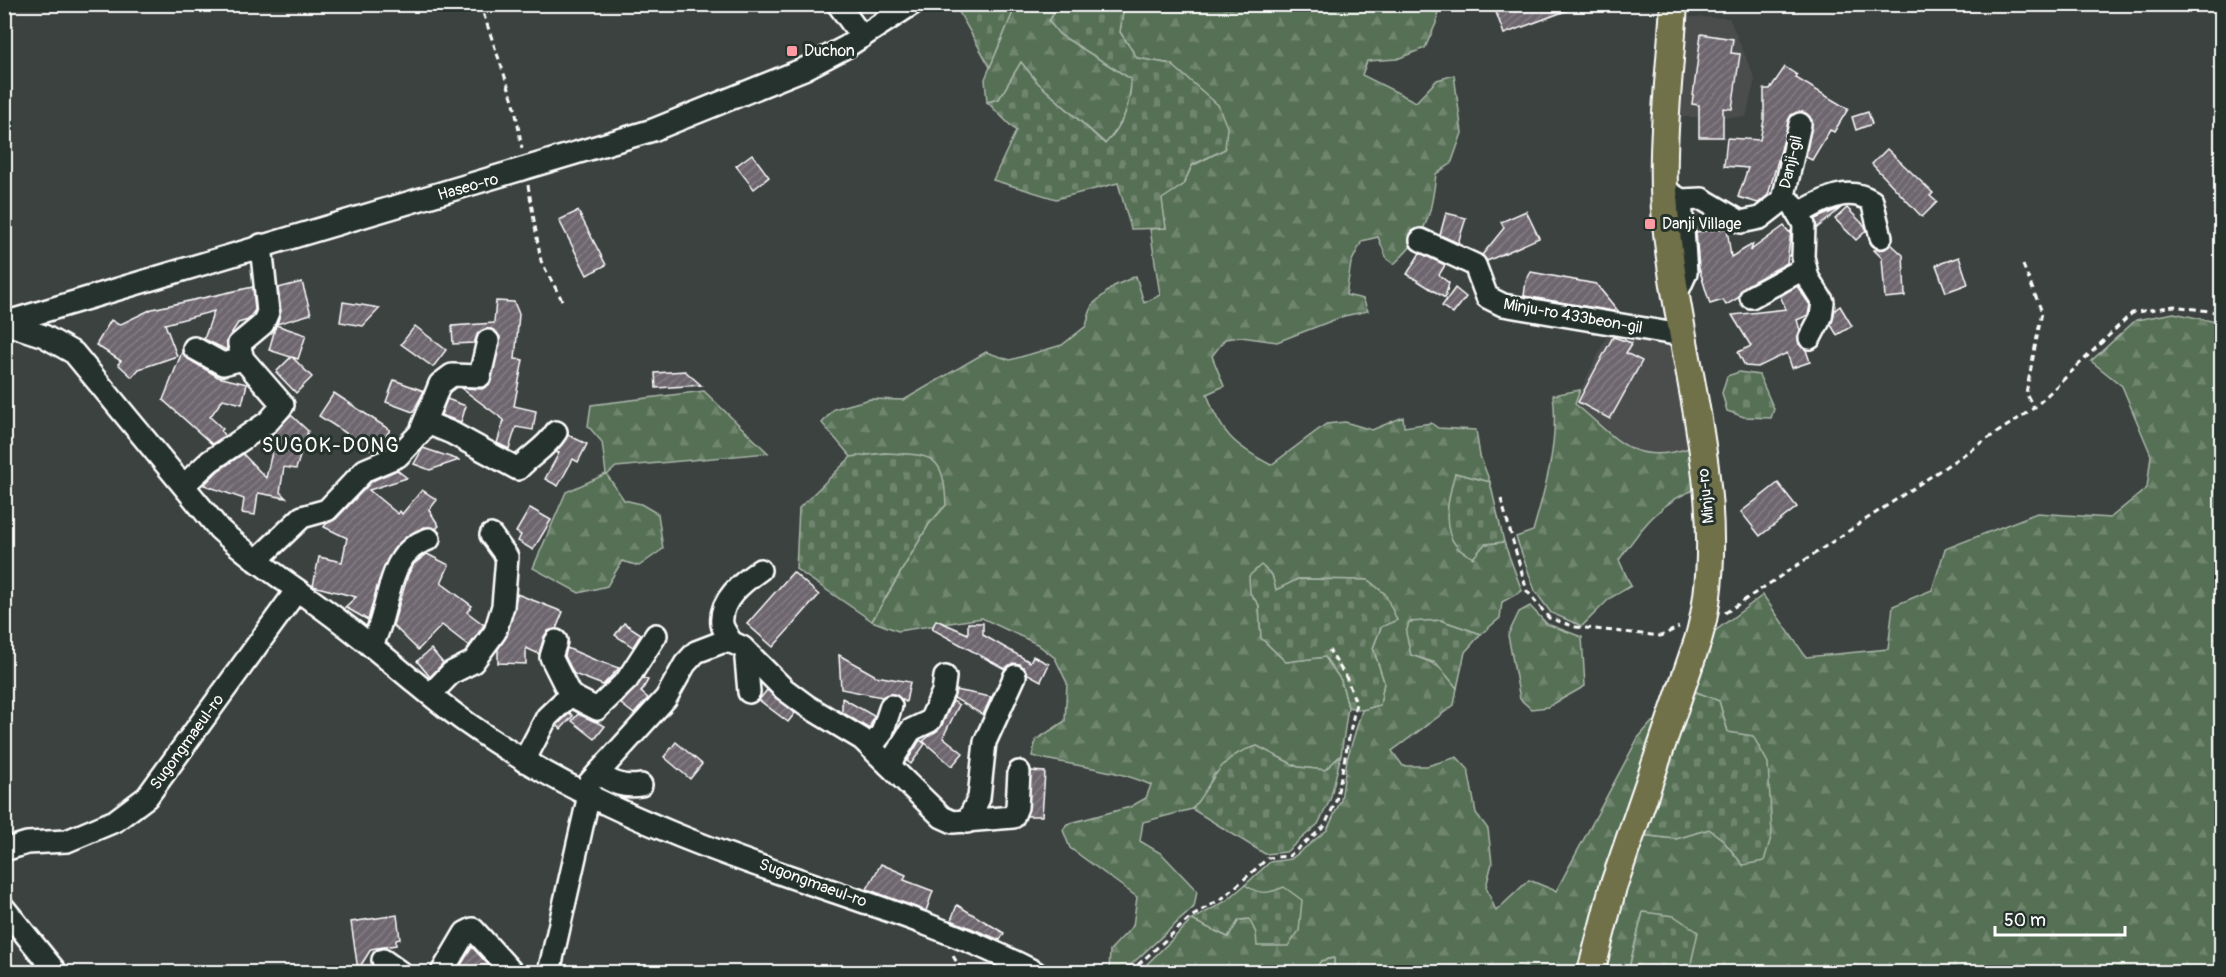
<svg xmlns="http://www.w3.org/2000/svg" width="2226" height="977" font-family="Pangolin,sans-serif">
<defs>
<pattern id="forest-firs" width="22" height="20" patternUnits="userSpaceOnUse" patternTransform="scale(1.5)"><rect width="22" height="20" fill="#566f55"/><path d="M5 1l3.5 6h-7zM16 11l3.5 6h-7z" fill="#6f856e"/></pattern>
<pattern id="cemetery-stones" width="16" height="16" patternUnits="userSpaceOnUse" patternTransform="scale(1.5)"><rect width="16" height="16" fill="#566f55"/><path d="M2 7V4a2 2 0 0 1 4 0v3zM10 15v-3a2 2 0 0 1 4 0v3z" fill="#6f856e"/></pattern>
<pattern id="building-hatch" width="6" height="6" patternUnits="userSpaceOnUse" patternTransform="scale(1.5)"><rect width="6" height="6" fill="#6e666e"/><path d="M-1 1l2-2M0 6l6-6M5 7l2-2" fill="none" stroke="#847d84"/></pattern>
</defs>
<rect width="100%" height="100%" fill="#3c4240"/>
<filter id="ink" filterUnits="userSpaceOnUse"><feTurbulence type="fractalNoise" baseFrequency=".0167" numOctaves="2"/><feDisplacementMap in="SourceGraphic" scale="12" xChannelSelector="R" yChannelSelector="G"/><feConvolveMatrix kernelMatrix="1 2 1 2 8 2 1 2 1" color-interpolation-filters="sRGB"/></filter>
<g filter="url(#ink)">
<g fill="#4b4d4e">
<polygon points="1686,17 1729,18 1755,79 1746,117 1679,117"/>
<polygon points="1609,331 1672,344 1689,448 1666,455 1636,453 1613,437 1605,427 1574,404"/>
</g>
<g fill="url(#forest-firs)" stroke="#aab7aa" stroke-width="1.5">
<path d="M1008,5h51l-10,16 10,13 72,45c0,27 -8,45 -25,65l-68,-61 -17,-21 -22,38 -12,2 -2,-23 28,-67z"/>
<path d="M1124,5h314l-1,16 -12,27 -28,11 -30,2 -5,14 54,27 21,-22 17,-5 8,58 -11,31 -15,10c-5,44 -9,59 -42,90l-7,-5 -9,-22 -16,4 -11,22 -5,32 17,4 5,12 -24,5 -67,26 -36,-5 -16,2 -13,17 12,30 -17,8c13,39 28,52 64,71l55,-41 19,-2 27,8 31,-13 1,10 27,-4 7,5 38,2 4,26 10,26 -35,-9 30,71 19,-2 18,49 -20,11 -2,16 -19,16 -41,-14 -29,35c24,8 31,11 46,33l-3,17 -62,46 11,15h24l30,-9 11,12 8,44 12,16 4,34 -6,24 10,24 33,-31 27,11 82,-153 14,-16 8,-1 -58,155 -22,96h-94l-9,-3 -7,3h-136v-14l-13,3 -8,11h-165l-5,-4 49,-48 36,17 11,-17 11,-1 6,14 11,-39 -12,-2 -10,-7 25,-23 21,-3 36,-29 14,-30 6,-41 15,-49 18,-5 4,-23 -11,-34 8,-21 4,-33 -17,-14 -70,-1 -22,12 -4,-16 -22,18 9,12 2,33 25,24 39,-5 16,23 7,27 -7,48 -16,15 -27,-3 -41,-21 -44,29 -6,15 -15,19 -49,13 -3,19 22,13 35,37 -3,16 -71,65h-14l1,-22 23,-24 4,-29 -67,-49 -7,-18 4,-6 63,-17 16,-9 5,-13c-38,-17 -79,-19 -119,-29l4,-16 29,-19 2,-38 -12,-25 -18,-14 -55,-26 -84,13 -26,-10 57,-97 17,-19 -61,-52 -34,4 -29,-34 12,-14 36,-10 34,1 82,-48 24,8 52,-15 24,-19 6,-21 22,-19 22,-10 8,27 16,-8 -10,-66 16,-1 -5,-29 22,-14 9,-19 33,-17 -54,-85 -34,-6 -17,-26z"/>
<polygon points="2174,313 2221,323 2221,972 1689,972 1697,932 1643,912 1628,972 1607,972 1611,932 1641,835 1676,839 1709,829 1722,839 1743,865 1728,732 1719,701 1694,691 1715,631 1763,595 1806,657 1888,649 1893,606 1932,590 1945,549 2037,513 2110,518 2147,488 2151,455 2122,386 2091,361 2136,320"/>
<path d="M1580,390l-5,14c42,33 55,63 114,44l8,41c-36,11 -58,42 -78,71l12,26 -21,12 -28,28 -31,-13 -16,-22 -19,-54 17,-6c13,-45 26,-90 20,-136z"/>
<polygon points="704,391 768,453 616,467 607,475 624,500 641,504 658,514 663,549 639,566 622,561 607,586 579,593 533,568 566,492 606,474 602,442 588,426 591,405"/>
<polygon points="1530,606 1547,624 1582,637 1585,686 1548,707 1531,709 1520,699 1508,635 1519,612"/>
</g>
<g fill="url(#cemetery-stones)" stroke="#aab7aa" stroke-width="1.5">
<polygon points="975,4 1008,5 1013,12 990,67 959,12"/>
<path d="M1059,5h65l-4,27 17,26 34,6 47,41 9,22 -2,22 -33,16 -9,20 -21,14 4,29 -35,1 -13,-46 -62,16 -63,-19 23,-49 -29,-29 12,-3 22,-37 17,21 67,61c18,-19 26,-39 26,-65l-72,-45 -10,-13z"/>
<polygon points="1739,372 1759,375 1774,409 1771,418 1744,417 1727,411 1722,393 1727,376"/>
<path d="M885,453c47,2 59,0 61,52l-17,19 -57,97 -76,-52 3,-61 52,-51z"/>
<path d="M1455,473l35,9 14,60 -19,2 -12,14c-4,-3 -12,-6 -16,-11 -17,-19 -8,-52 -2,-74z"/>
<polygon points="1261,565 1272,575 1276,590 1298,579 1368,580 1385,594 1397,620 1381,627 1373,648 1384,682 1380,705 1362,710 1348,707 1341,680 1325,657 1286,662 1261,638 1259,605 1250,593 1249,576"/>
<polygon points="1440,620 1481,634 1465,652 1457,688 1436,663 1411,655 1406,633 1409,622"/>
<polygon points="1694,691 1719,701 1728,732 1753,736 1768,763 1772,834 1764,861 1743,865 1722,839 1709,829 1676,839 1641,835"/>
<path d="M1257,746l41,21 27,3 16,-15 -11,45 -12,24 -32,28 -21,2 -73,-45c23,-29 26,-53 65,-63z"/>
<path d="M1245,885c15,10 23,9 39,2l18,13 -3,31 -11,15h-31l-1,-13 -7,-14 -10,1 -11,17 -36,-17 34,-19z"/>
<polygon points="1643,912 1674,916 1698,932 1689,972 1628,972"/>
<polygon points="1334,958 1334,972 1313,972 1321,961"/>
</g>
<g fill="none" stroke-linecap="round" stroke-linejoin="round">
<polyline stroke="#95a8ac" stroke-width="5" points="4,963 12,972"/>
</g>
<g fill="url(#building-hatch)" stroke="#fff" stroke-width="1.5">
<polygon points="1493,4 1578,4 1579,6 1504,34"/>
<polygon points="1701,34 1733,39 1731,53 1740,54 1732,109 1723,108 1723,137 1699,137 1699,105 1692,104"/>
<polygon points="1785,67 1797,75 1796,78 1848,109 1834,132 1830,130 1812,160 1806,157 1812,120 1802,112 1791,115 1768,195 1758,203 1738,197 1748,168 1724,166 1727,138 1760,140 1764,120 1764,89 1770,89"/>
<polygon points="1868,112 1872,124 1856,130 1852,117"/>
<polygon points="1887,149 1933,193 1930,196 1937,202 1922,217 1872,164"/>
<polygon points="752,154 769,177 754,189 736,166"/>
<polygon points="1841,208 1817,228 1815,219"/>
<polygon points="1847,208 1865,226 1866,231 1856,240 1835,219"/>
<polygon points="578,211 606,265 587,275 559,220"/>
<polygon points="1526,211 1539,238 1487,261 1482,255 1504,228 1501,222"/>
<polygon points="1446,213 1466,218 1458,243 1440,235"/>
<polygon points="1784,226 1789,232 1791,231 1787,263 1745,286 1738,298 1726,305 1723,300 1710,304 1699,268 1696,232 1727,228 1731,257 1753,244 1751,250"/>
<polygon points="1891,244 1903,255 1905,296 1885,298 1882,258 1874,250 1885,249"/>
<polygon points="1420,253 1445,265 1439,275 1449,283 1445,298 1407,274"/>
<polygon points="1959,257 1968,284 1946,292 1936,265"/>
<polygon points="1531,272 1596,284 1619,312 1524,296 1526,281"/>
<polygon points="302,282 311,314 277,324 281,311 278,288"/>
<polygon points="1797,286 1810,305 1808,315 1797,320 1800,330 1799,344 1806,350 1810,362 1792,368 1787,353 1758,367 1745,366 1738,352 1751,346 1732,315 1786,309 1780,296"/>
<polygon points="253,287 255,310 248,320 238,323 227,340 227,350 204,339 214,311 165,324 177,356 139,369 132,377 118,364 121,361 96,345 111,320 119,325 152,309"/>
<polygon points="1455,288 1466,297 1453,314 1442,306"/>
<polygon points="496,301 514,302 519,314 515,359 523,360 514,406 536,411 533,430 516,427 509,449 497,443 504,420 461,388 482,389 490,384 500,337 491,329 485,329 478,333 474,343 453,344 452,326 494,323"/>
<polygon points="343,302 380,308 363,326 340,322"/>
<polygon points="1840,306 1852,326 1837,335 1831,325 1835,310"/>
<polygon points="276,325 306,335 298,359 292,357 312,377 296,393 276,372 291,357 269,350"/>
<polygon points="415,326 446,350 433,367 401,344"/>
<polygon points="1613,337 1632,343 1626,353 1642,361 1610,419 1578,402"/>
<polygon points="182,352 188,359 218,377 247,384 242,404 223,399 210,417 223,429 221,431 225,436 212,444 163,400"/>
<polygon points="685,371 701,385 656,388 655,373"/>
<polygon points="394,380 424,391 413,412 386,402"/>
<polygon points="334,393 390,430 383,441 387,447 376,451 355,444 357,440 319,416"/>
<polygon points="447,399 466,406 461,422 441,415"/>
<polygon points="291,415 308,431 296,469 284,467 280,492 286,498 258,493 255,515 242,513 244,499 204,485 218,471 243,454 266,478 275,439 271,435"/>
<polygon points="568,435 587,444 578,462 573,459 558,486 545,479 559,453 556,452"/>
<polygon points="423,448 459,460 430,470 414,464"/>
<polygon points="397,470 407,478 369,490 398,514 400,511 402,514 422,490 437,500 429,510 439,526 436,529 424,527 409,535 393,550 379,580 368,620 345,607 356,597 313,586 319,557 342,562 347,538 324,527 326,524 336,519 372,481"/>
<polygon points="1778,483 1797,507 1760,536 1741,512"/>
<polygon points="530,508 551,520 533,550 518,541 521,535 516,532"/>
<polygon points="427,554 449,565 441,583 472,606 467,612 484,625 469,646 442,625 418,650 393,625 408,575 414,564"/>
<polygon points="793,572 819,595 773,647 747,624"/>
<polygon points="517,594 563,612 556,629 548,631 544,637 539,654 526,648 526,664 498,663 498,649 507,636"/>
<polygon points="936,620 968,634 968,623 983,623 983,635 1030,662 1033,656 1049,664 1041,681 1028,674 1020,664 1013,663 1005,669 932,629"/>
<polygon points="624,623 641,634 633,647 615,635"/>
<polygon points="567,648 595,660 619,668 603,685 574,674 565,656"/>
<polygon points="431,649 443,663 430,677 417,661"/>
<polygon points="839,655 876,676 910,682 906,702 894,694 882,697 841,689"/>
<polygon points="643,678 648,680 641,692 648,698 634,714 621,704"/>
<polygon points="767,690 795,713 788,722 759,700"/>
<polygon points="956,690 991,697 983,715 954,698"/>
<polygon points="842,698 874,716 869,729 842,712"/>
<polygon points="953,701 959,705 943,737 963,753 952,766 923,741 941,727"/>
<polygon points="570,713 573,716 561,729 557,725"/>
<polygon points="578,714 605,726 595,739 572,721"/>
<polygon points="920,740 925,744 911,764 907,761"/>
<polygon points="676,742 702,764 690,779 664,757"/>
<polygon points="1031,771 1045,772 1042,816 1027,816"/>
<polygon points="881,864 906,875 904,880 933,891 926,911 867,889"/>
<polygon points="957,905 1004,933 1000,940 951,920"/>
<polygon points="397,915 400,939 396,940 396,945 371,949 358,970 351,922"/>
<polygon points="472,947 495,972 470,972 461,965"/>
</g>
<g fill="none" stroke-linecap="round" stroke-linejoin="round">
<defs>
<g id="minor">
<polyline points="838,4 862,37"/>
<polyline points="1665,190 1681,200 1702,199 1741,222 1760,218 1783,200 1793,204 1804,225 1803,257 1808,278 1823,302 1821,317 1810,338"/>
<polyline points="1783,200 1800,124"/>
<path d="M1798,214c24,-13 48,-29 74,-13l9,36"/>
<polyline points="1421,240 1475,265 1487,297 1503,305 1681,335"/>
<polyline points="1676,295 1686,273 1681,200"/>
<polyline points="1751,297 1805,268"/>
<path d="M4,323l40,13 30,17 145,176c39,36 85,64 127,97 41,31 79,67 121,97 63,45 132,80 203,109 121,51 247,79 365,140"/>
<polyline points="4,323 653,130 804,69 846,47 912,4"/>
<polyline points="194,348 223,364 243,359"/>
<path d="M425,422l27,11 66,36c13,-14 28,-21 38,-37"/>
<polyline points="184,485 210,461 268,422 283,405 243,359 239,344 263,324 268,312 261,245"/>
<polyline points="256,561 302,517 327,510 365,470 398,456 420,433 440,384 452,375 480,376 488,341"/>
<polyline points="556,641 551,657 570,695 597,709 627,680 656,635"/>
<path d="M731,642c-2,-5 -8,-12 -9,-18 -3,-24 21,-42 38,-54"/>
<path d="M371,646c21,-36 12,-93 58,-107"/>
<polyline points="749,692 746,659 750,655"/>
<polyline points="431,694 451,673 473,662 495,632 503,606 507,557 491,535"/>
<polyline points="871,747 882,733 891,706"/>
<polyline points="524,761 547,717 570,695"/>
<polyline points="889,765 911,730 930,721 943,692 945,677"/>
<path d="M598,773c14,10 26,15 43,12"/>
<polyline points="967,822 979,798 985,742 1015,676"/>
<polyline points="4,850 27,843 67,841 115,821 147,797 297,590"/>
<polyline points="4,908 56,972"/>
<polyline points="383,960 400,972"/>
<polyline points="442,972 465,933 473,929 512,972"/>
<polyline points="549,972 589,795 589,783 666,698 685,664 696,652 722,642 731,642 742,647 784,689 807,706 862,739 942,817 953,822 1013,817 1017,807 1019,772"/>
</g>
<path id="major" d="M1591,972l22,-85 85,-247c37,-127 -21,-288 -32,-418 -7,-71 4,-146 8,-218"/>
</defs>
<use href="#minor" stroke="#fff" stroke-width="26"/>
<use href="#major" stroke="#fff" stroke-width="30"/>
<g stroke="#fff" stroke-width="3" stroke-dasharray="6 4.5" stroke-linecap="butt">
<polyline points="480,4 514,103 522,148"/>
<polyline points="528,185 541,261 563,302"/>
<polyline points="2023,265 2042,312 2026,393 2034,408"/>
<polyline points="1501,499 1527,591 1549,618 1576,627 1661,636 1679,627"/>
<polyline points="1725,613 2034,408 2132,313 2174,306 2222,313"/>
<polyline points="953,956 963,972"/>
<polyline points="1130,972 1191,917 1224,897 1268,858 1289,856 1324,827 1336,801 1356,703 1346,677 1329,650"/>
</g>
<use href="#minor" stroke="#26332d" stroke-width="21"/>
<use href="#major" stroke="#70704a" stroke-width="26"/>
</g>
</g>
<g fill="#ff9aa2" stroke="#26332d" stroke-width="2">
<rect x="786" y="45" width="12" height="12" rx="3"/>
<rect x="1644" y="218" width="12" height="12" rx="3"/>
</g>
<g text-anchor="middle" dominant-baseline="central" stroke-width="6" stroke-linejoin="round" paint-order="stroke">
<g font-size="16" fill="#fff" stroke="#26332d" text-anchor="start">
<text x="804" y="51">Duchon</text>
<text x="1662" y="224">Danji Village</text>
</g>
<g font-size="16" fill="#fff" stroke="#26332d">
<text transform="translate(1791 162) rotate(-77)">Danji-gil</text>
<text transform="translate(468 187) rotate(-16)">Haseo-ro</text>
<text transform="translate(1573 316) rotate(10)">Minju-ro 433beon-gil</text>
<text transform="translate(1706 496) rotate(-96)">Minju-ro</text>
<text transform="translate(187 742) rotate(-54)">Sugongmaeul-ro</text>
<text transform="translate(813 883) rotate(20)">Sugongmaeul-ro</text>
</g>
<g font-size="20" letter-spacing="1.5" fill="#fff" stroke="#26332d">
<text x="331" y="445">SUGOK-DONG</text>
</g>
</g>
<rect width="2226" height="977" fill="none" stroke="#26332d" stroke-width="24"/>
<rect x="12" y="12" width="2202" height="953" fill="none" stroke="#fff" stroke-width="2" filter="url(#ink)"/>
<path d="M1995 926v9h130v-9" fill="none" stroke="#ffffff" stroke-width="3"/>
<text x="2004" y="926" font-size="18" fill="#ffffff" stroke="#26332d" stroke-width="4.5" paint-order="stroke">50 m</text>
</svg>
